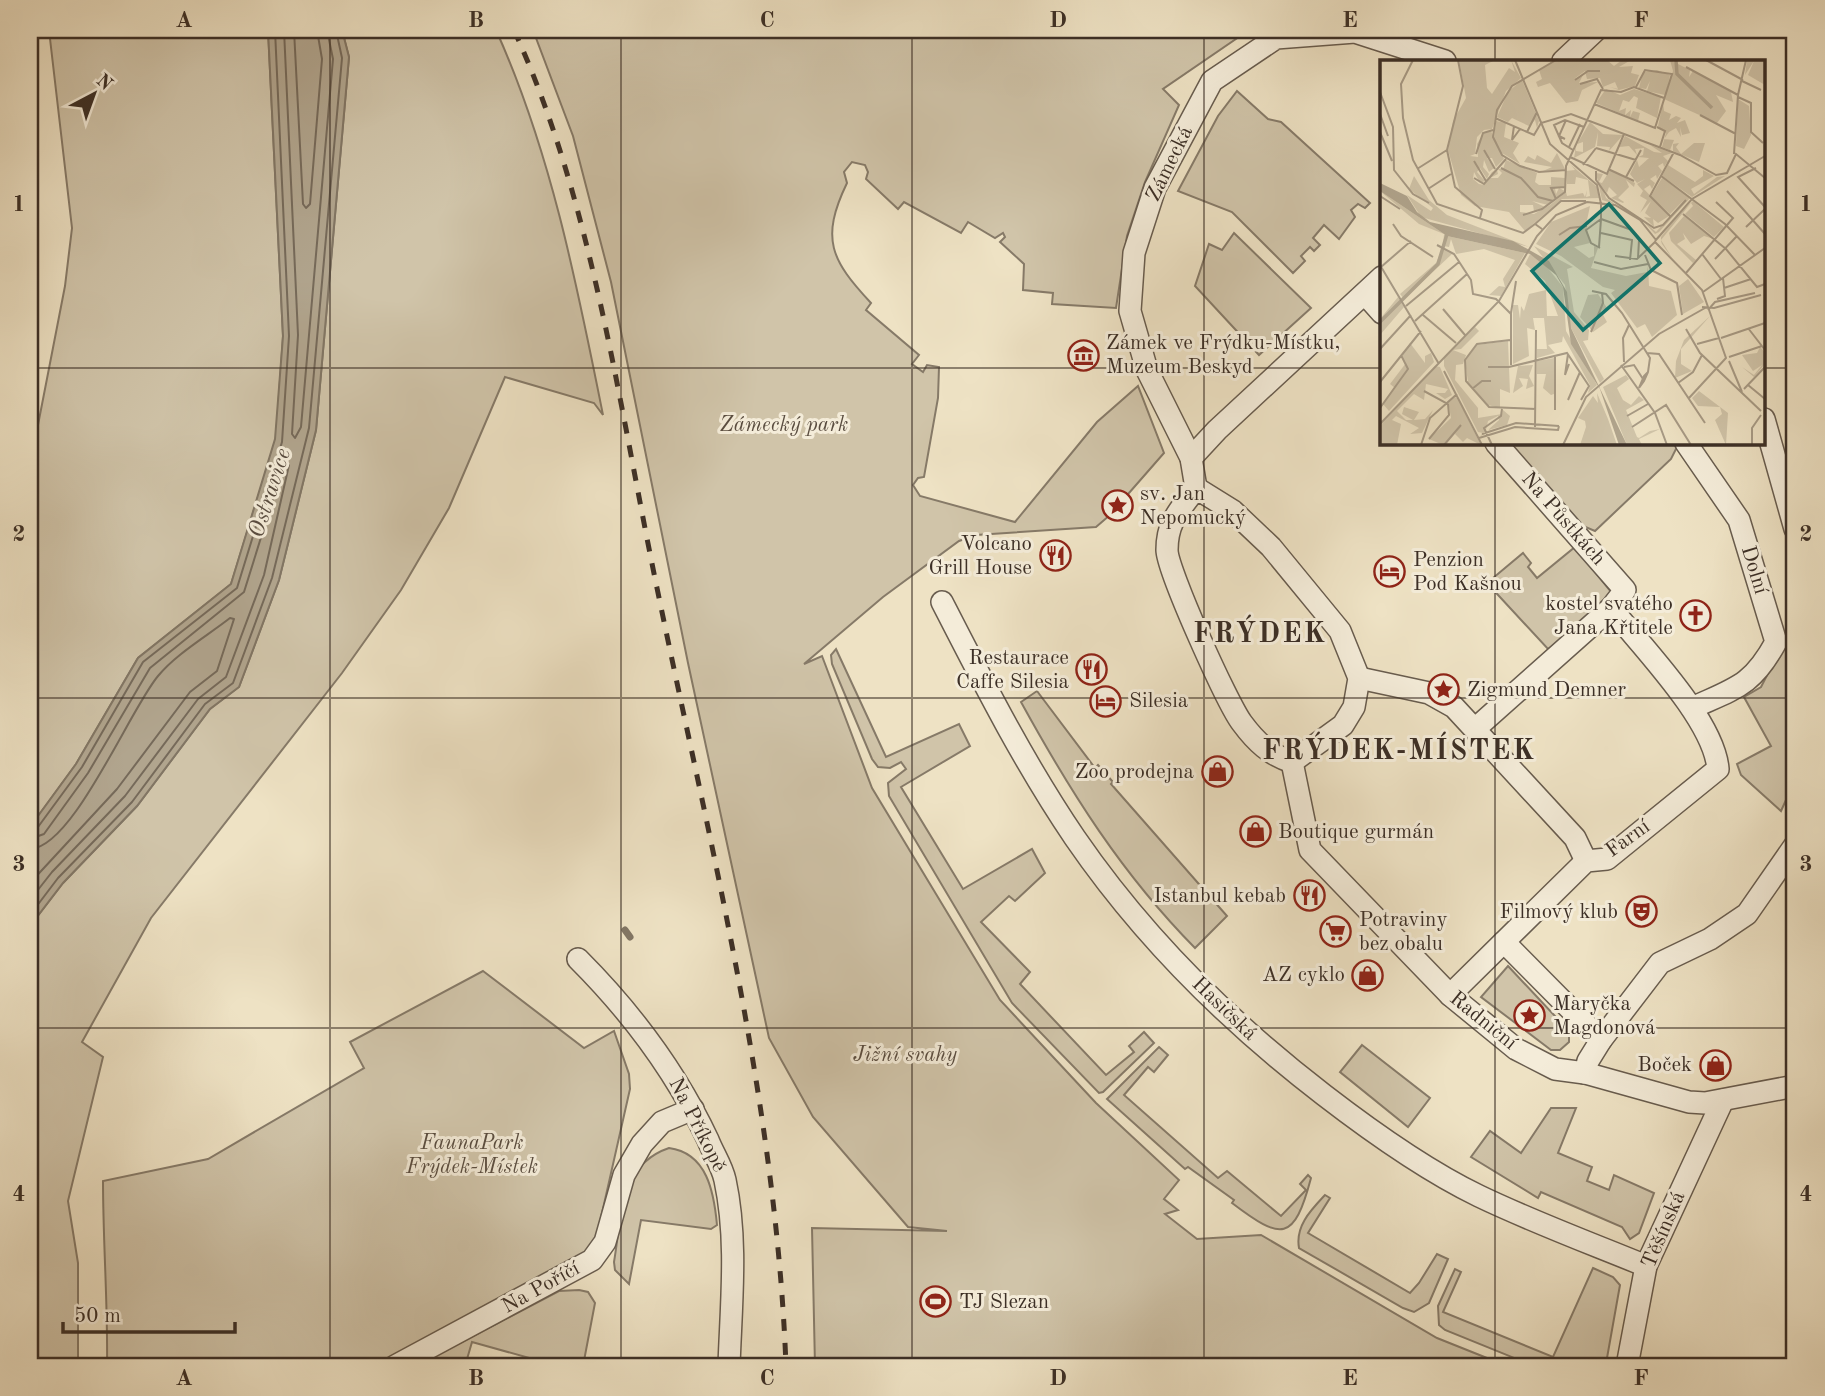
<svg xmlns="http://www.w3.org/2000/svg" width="1825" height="1396" font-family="'Old Standard TT',serif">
<rect width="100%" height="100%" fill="#eee2c4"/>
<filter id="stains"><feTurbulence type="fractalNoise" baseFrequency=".00286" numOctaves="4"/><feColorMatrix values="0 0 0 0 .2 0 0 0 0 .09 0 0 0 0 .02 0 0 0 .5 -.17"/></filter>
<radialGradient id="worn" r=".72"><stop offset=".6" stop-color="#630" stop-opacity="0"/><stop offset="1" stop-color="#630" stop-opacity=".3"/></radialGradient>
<g fill="#d0c4a9" stroke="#867a68" stroke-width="2">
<polygon points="49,30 268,30 283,336 276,439 231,584 138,658 76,764 30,827 30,466 65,286 72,228"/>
<path d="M342,30h154c55,122 81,255 107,385l-9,-12 -89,-26 -56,131 -48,82 -59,83 -191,245 -69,124 21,15 -35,144 10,62v103h-48v-440l33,-43 74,-77 73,-97 29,-22 40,-107 37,-150 33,-373z"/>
<path d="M533,30h716l-86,59 16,16 -34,77 -18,54 -11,72 -64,-4 1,-11 -30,-3 1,-26 -24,-22 5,-5 -2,-4 -8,5 -27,-16 -7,11 -57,-31 -6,7 -32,-30 2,-7 -3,-7 -13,-3 -8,10 3,11c-27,56 -16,77 24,120l-5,7 53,45 -7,9 11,8 4,-7 12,2 -1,31 -14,79 -6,1 -5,7 7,11 95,26 82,-100 41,-36 26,67 -42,48 -9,2 -3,12 -14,12 -120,8 -17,6 -76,56 -79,67 18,-8 50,132 128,212 96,103 83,77 -15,19 14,11 -13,4 32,25 64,-4 176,103 70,28h-692l-3,-138 135,3 -39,-4 -95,-110 -44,-79 -81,-375 -77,-381 -38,-146z"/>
<polygon points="1237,91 1268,119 1281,122 1370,203 1365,208 1358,204 1351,210 1355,217 1339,239 1324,225 1313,238 1320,245 1314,251 1310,247 1301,256 1305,261 1293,273 1232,212 1178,191 1218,116"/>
<polygon points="1234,233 1311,308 1259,355 1195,286 1209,244 1222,250"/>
<polygon points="1508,443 1679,443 1671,459 1595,531 1583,526"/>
<polygon points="1575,547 1612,593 1581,626 1548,649 1487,583 1523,553 1531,563 1528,567 1537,578"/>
<polygon points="1795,642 1795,780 1781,811 1741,775 1737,764 1771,746 1744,697 1761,687 1781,648"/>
<polygon points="836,649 886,757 959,724 970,746 901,787 963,889 1032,849 1045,873 1015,901 1009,896 981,922 1030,972 1020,984 1106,1075 1134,1052 1129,1046 1144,1032 1154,1043 1103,1092 1099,1093 1012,1003 889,796 888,783 906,769 901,762 890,768 878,767 872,759 832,664 831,655"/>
<path d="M1037,691l58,77 3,-3 15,17 -2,2 116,132 -32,32c-73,-74 -124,-155 -174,-246z"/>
<polygon points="1508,966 1569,1031 1569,1042 1560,1050 1551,1050 1481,997"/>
<path d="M483,971l101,77 30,-17 15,43 1,15 -35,155 -9,9 -212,113h-267c1,-62 -4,-123 -4,-185l105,-22 156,-91 -14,-26z"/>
<polygon points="1362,1045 1430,1098 1408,1127 1340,1072"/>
<path d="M1159,1047l9,8 -14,17 -6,-5 -24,28 94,83 9,-7 54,45 25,-26 -6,-6 8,-9 3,3c-17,64 -29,63 -79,25l2,-3 -46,-33 -3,2 -78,-70z"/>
<polygon points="1551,1108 1576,1108 1558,1153 1592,1167 1587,1181 1609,1190 1614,1175 1654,1193 1639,1233 1630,1239 1622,1227 1541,1192 1538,1198 1471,1157 1490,1131 1521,1153"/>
<path d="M669,1148c38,5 45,44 48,77l-6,4 -70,-9 -12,64 -14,-14 -1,-8c8,-46 5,-97 55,-114z"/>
<path d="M1325,1195l5,3 -22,35 102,60 9,-10 18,-29 11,5 -19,44 -15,9 -11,-4 -104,-60c-4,-22 12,-38 26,-53z"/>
<polygon points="1593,1268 1613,1277 1620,1285 1607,1358 1599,1366 1534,1366 1445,1330 1439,1325 1438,1306 1455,1269 1461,1272 1443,1312 1553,1357"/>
<polygon points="579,1290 588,1292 595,1303 583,1366 558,1366 472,1342 465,1366 416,1366 559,1291"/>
</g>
<polygon fill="#b1a58e" stroke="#827664" stroke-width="2" points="268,30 342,30 349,57 316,430 279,580 239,687 210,709 137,806 63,883 30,926 30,827 76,764 138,658 231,584 275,439 283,336"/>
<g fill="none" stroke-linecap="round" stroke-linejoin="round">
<g stroke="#766a5a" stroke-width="2">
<polyline points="284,30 298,335 292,434 295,438 301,427 333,59 327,30"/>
<polyline points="294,30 303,204 306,208 310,204 322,59 317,30"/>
<polyline points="30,830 38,827 82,767 143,662 237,588 282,442 289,336 275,30"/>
<polyline points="30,839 44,834 88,773 150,668 244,592 283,467 289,465 264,575 226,677 198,699 125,796 52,872 30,900"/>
<path d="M30,849c43,-1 100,-140 128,-173 18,-22 49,-40 72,-58l4,1 -17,52 -27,21 -73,97 -87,94"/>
<polyline points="30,915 58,878 132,802 205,704 233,683 272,578 309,428 342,58 336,30"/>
</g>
<polyline stroke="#827664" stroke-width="7" points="625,930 630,937"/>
<defs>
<g id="minor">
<polyline points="1563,61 1596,30"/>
<polyline points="1365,294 1382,313"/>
<polyline points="1764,419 1795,529"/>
<path d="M1686,443l53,77 37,122c-24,44 -40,46 -84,66"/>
<polyline points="1191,458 1217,430 1382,277"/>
<path d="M1196,488l37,23 38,36 69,84 19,47 -5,29 -11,18 -51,37c-22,-7 -36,-20 -50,-39 -14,-18 -75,-153 -75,-173 0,-29 13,-40 29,-62z"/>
<polyline points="1196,488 1191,458 1147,370 1130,311 1134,253 1155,188 1212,81 1276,38 1355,32 1445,61"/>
<path d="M942,602c41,80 82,161 133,236 68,99 154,184 249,257 48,37 101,75 155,101 54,26 111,47 167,70"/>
<polyline points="1359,678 1429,693 1454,707 1575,838 1586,861"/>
<polyline points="1476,728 1611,608"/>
<polyline points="1292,762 1310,850 1450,995 1516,1049 1555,1069 1585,1073 1689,1102 1705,1103 1795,1086"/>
<polyline points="1504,942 1601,1040"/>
<path d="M578,959c53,53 98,113 130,181 5,13 14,26 17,40 13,60 6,125 4,186"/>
<path d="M1450,995l136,-134 21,-2 111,-90c-4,-49 -76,-122 -107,-161l14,-18 -129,-147"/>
<polyline points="1585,1073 1588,1061 1601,1040 1660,963 1710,939 1747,914 1795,845"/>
<polyline points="395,1366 592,1260 605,1242 624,1175 642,1144 662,1122 693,1109"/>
<polyline points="1627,1366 1646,1266 1723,1100"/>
</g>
</defs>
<use href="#minor" stroke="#685c4e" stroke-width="24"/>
<use href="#minor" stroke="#f4ecd9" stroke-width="21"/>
<path stroke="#3c2f26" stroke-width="5" stroke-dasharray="12 12" stroke-linecap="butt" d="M514,30c78,170 105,375 143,558 53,257 119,515 129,778"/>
</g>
<path fill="none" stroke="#3c2f26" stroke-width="2" stroke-opacity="0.55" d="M330,30v1336M621,30v1336M912,30v1336M1204,30v1336M1495,30v31M30,368h1352M1764,368h31M1495,443v923M30,698h1765M30,1028h1765"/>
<defs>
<symbol id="museum-ring" viewBox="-11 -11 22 22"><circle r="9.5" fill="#f4ecd9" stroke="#8f2418" stroke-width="1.5"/><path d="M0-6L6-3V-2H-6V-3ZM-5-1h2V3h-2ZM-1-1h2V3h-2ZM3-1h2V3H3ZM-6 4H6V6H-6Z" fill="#8f2418"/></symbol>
<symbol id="sight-ring" viewBox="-11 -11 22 22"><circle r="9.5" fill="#f4ecd9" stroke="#8f2418" stroke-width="1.5"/><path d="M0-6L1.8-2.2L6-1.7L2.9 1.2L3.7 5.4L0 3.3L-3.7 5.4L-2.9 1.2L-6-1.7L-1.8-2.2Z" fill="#8f2418"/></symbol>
<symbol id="restaurant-ring" viewBox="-11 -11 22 22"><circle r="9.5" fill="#f4ecd9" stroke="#8f2418" stroke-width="1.5"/><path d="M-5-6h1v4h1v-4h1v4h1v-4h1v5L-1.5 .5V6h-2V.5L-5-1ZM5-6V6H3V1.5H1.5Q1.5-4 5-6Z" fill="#8f2418"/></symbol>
<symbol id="hotel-ring" viewBox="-11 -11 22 22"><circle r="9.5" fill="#f4ecd9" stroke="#8f2418" stroke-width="1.5"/><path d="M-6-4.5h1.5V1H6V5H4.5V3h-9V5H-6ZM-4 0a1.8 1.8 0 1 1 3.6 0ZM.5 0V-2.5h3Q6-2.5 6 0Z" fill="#8f2418"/></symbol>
<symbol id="church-ring" viewBox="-11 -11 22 22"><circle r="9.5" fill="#f4ecd9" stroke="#8f2418" stroke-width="1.5"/><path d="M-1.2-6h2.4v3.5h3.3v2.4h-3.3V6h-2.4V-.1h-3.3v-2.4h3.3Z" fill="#8f2418"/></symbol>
<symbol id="shop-ring" viewBox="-11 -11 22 22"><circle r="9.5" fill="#f4ecd9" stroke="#8f2418" stroke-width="1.5"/><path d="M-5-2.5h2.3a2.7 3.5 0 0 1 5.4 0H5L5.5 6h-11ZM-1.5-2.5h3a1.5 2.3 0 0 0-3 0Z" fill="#8f2418"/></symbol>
<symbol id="theatre-ring" viewBox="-11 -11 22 22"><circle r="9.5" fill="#f4ecd9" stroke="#8f2418" stroke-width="1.5"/><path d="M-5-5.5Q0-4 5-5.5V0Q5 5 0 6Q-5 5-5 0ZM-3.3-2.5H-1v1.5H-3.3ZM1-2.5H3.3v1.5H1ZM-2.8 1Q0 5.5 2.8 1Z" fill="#8f2418"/></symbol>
<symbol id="supermarket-ring" viewBox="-11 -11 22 22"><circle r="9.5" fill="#f4ecd9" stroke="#8f2418" stroke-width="1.5"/><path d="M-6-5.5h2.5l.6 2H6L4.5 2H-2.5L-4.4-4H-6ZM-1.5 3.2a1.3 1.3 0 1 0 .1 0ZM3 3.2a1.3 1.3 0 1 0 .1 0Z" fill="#8f2418"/></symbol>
<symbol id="stadium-ring" viewBox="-11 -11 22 22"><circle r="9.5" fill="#f4ecd9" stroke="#8f2418" stroke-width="1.5"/><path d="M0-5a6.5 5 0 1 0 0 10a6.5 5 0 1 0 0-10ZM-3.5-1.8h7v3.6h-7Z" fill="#8f2418"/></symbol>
</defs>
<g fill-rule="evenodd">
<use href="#museum-ring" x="1066" y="338" width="35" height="35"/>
<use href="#sight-ring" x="1100" y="488" width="35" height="35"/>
<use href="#restaurant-ring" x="1038" y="538" width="35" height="35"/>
<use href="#hotel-ring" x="1372" y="554" width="35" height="35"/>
<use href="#church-ring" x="1678" y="598" width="35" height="35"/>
<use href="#restaurant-ring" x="1074" y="652" width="35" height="35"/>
<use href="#sight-ring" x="1426" y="672" width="35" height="35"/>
<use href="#hotel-ring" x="1088" y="684" width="35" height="35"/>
<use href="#shop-ring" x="1200" y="754" width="35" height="35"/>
<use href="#shop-ring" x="1238" y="814" width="35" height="35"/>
<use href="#restaurant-ring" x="1292" y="878" width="35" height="35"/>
<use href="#theatre-ring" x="1624" y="894" width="35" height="35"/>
<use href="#supermarket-ring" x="1318" y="914" width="35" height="35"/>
<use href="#shop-ring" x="1350" y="958" width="35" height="35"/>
<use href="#sight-ring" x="1512" y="998" width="35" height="35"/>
<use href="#shop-ring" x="1698" y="1048" width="35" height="35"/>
<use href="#stadium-ring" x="918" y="1284" width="35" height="35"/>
</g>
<g text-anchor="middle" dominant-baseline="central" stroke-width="6" stroke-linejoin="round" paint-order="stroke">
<g font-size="21" fill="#3c2f26" stroke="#f4ecd9">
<text transform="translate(1170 164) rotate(-64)">Zámecká</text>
<text transform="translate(1563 519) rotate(49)">Na Půstkách</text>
<text transform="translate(1754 570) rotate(73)">Dolní</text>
<text transform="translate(1628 839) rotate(-36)">Farní</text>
<text transform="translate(1224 1009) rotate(44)">Hasičská</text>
<text transform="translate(1483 1021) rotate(39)">Radniční</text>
<text transform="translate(697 1125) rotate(63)">Na Příkopě</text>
<text transform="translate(1664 1230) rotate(-67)">Těšínská</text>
<text transform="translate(541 1288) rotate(-29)">Na Poříčí</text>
</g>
<g font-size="21" fill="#3c2f26" stroke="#f4ecd9" text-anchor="start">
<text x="1106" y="343">Zámek ve Frýdku-Místku,<tspan x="1106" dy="24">Muzeum Beskyd</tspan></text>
<text x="1140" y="494">sv. Jan<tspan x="1140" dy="24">Nepomucký</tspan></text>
<text x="1032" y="544" text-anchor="end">Volcano<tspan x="1032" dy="24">Grill House</tspan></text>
<text x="1413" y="560">Penzion<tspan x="1413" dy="24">Pod Kašnou</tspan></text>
<text x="1673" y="604" text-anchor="end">kostel svatého<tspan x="1673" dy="24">Jana Křtitele</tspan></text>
<text x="1069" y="658" text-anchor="end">Restaurace<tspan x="1069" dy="24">Caffe Silesia</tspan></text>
<text x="1467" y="690">Zigmund Demner</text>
<text x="1129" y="701">Silesia</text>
<text x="1194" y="772" text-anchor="end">Zoo prodejna</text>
<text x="1278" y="832">Boutique gurmán</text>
<text x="1286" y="896" text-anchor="end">Istanbul kebab</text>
<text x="1618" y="912" text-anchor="end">Filmový klub</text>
<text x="1359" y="920">Potraviny<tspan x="1359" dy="24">bez obalu</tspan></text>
<text x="1345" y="975" text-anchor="end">AZ cyklo</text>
<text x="1553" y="1004">Maryčka<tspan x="1553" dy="24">Magdonová</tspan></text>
<text x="1692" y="1065" text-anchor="end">Boček</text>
<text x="959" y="1302">TJ Slezan</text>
</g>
<g font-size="21" font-style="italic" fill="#5a4d40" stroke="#f4ecd9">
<text x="784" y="425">Zámecký park</text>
<text x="905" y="1055">Jižní svahy</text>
<text x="472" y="1143">FaunaPark<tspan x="472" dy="24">Frýdek-Místek</tspan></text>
</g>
<g font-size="23" font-style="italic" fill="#594c40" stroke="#f4ecd9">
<text transform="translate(270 493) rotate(-72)">Ostravice</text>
</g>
<g font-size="28" font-weight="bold" letter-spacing="2" fill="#3c2f26" stroke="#f4ecd9">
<text x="1260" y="635">FRÝDEK</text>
<text x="1399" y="752">FRÝDEK-MÍSTEK</text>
</g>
</g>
<g transform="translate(1380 60)">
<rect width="385" height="385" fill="#eee2c4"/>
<path d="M79,0h36l-10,5 2,23 5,6 17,-26 6,4 -4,-12 10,18 -15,13 -14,38 -8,1 -7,7 -2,17 -5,2 8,1 -1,-13 7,-12 7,-1 13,28 -8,8 -4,-9h-5l7,10 -5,4 -5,-12 -1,7 6,7 -2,5 -7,-11 -3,4 8,9 -5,2 -6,-11 -1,7 6,5 5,1 8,-13 5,-2 1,4 -8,4h8l4,-5 -4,-4h5l3,-9 31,13 -2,9 4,3h12v-8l14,1v9l-10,1 1,6 3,-6 6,3 -17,14 -16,-4 13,6 -11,4 -1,-6h-13v7l14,2 16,-9 16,-13 1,4 16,-3 2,4 2,-7 -1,7 4,-1 -2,-16 -12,-3 -1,7h-8l-1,-13 9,-1 -4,-5 26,22 2,11 -37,1 -37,32 -16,-19 -34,-6 -14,-11 -13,-45 5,-29 13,-23zM177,0h50l7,6 8,-6h9l-12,7 14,-1 -2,7 8,2 -4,11 -16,4 -9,-3 8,2 -3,-7 -12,5 -3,-9 -13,1 -2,-8 -11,8 9,-4 -4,8 19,-1 -16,8 -4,11 -12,2 -16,-20 -12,4 -2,-5 6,-3 -3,-9zM290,0l20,10 -1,7 4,-6 38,21 2,10 -17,-7 10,16 -9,12 -53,-24 1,-4 -18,-4 3,-10 -4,8 -7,-1 4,-16 14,-2 13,5 -4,19 7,-23zM367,0h18v25l-17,-10 6,-14 -9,14zM142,20l17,41 -2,7 -2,-8 -6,6 -17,-8 -4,4 -11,-5 11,-25zM226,29l14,6 14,-6 27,8 -4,21 -21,-10 2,-10 -4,-2 -5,6 -6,-2 -4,11 7,-3 -1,7 6,-5 -1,7 3,-6 7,2 -2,8 -42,-18zM358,39l11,7 2,29 -7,14 -8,-3zM283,43l1,8 7,3 -2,6 7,-4 5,2 -4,5 8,-3 5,13 -8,2 -2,-8 1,10 -5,-9 -7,4 -5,7 10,1 -4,10 -8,-3 4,-14 -8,-7zM116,61l10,2 -2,14 15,6 -6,10 7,11 -18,-11 -8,-15zM210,62l13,12 20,1 -14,16 1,-4 -13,-1 1,-14 -3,15 -21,11 2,-12v5l7,1v-10l-6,2zM245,76l29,16 8,1 -12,-8 22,8 -9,3 5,5 -4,6 -1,-4 -5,3 4,5 -5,8 -1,-4 -6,4 5,4 -3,6 -2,-4 -6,4 25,27 -11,7 -5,-4 1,8 -10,-10 7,1 -6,-5 6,-12 -11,12 7,-13 -7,-4 3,-5 -6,-7 8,-5 -8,4 -7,-9 7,-14 2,7 10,-9 -11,-1 5,-2 1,-7 -9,1 2,6 -8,-9 -10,1zM299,83l-3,4 5,7 13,-11h11l-6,19 -26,-11v-7zM177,93l8,16 -22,2 9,-4 -28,-5 4,-6 7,4 2,-5 14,8zM288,105l27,17 8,-6v-6l11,6 -23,13 3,5 23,-17 8,-1 -33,21 -30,-21zM230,110l25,13 -1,4 -8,-7 3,7 -11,11 6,4 8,-13 -8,13 -1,1 -12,-5 6,-3 -8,-8 -2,6 -5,-6 4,11 9,6 -13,-4 -6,-27 7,1 -4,8 3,1zM34,116l15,24 18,15 82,32 -108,-30 -14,-22 24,16 2,-3 -24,-19zM282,118l28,20 -31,34 -4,2 -16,-17 17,15 29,-33 -15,15 -19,-18zM0,131l67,45 78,17 -24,43 -12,-1 10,-9 6,1 -2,-8 12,-19 -31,-11 -28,5 -5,-15 -2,8 -6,-1 1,-12 -25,-10zM313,141l31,26 -10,10 -29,-23 8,-8 -2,-3 -30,37 13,21 -12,-17 -1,-3v-4l18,-23zM210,146l-4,19 4,18 -16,4 15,11 5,-2v-10l4,2 -7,20 35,8 21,-4 1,-6 1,20 22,5 6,24 -25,22 -7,-13 -8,4 -26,-35 4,-3 -12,-3 -42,-31 -25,-12 15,-22zM304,156l30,23 -10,-3 -13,8 -8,-11 2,6 -8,5 19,16 -3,3 -22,-22 -2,-8zM154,186l39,21 -6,2 7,43 15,18 -1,10 -5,1 21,38 -4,4 -30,-57 -5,-41zM62,189l10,5 -48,45 -4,-5 36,-31zM150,194l13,8 20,25 3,44 31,54 -9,8 2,-8 -27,-49 -1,6 -14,3 7,8 -18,5v-9h10l-3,-31h-11l2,12 -8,-2 2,28 -16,8v-59h5l2,14 1,-13 3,5 5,-17 17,-4 1,26h11l-13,-35 -20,-17zM308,219l16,23 -21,12 -4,-28zM218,234l9,14 -6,3 6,11 -14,10 -13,-15 8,-22zM18,237l6,10 -24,28v-16zM330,256l-29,33v15l11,7 -17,7 1,-17 8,-21zM95,267l4,4 -18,18 -8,1 13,5 -3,9 -7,1 -1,15 23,28v10l24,-4 1,-4 7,6 -3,9 -19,5 11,-10 -1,-4 -10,5 -3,13 -5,2 3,-3 -5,-1 -34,-66v-9zM128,281l2,52 -10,-4v19l-12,-3 -20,-23 -3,-21 12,-16zM30,283l15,20v-7l6,-3 3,9 -45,49 -6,-7 12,-16 -5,-4 16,-21 -4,-8zM380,287l5,5v12l-11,13 -12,-10 12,8 8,-10 -9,6 -11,-16 15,-2zM174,298v36l-3,1 -8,-7 3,-14h-9v-13zM153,305l-4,11 5,10 -8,3 2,-10 -9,-1 4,8 -10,7 5,-27zM55,306l5,1 12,28 -7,4 -9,-6h9l3,-4 -22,-5 -2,16 -10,-6 -17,17 9,9h7l-11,-6 2,-7 15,5 -5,8 11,-1 8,-9 -11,23 -12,1 9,-6 -23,-12 -4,4 9,4 -4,21h-17v-19zM246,315l3,4 -12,9 6,12 8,5 8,-9 5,4 -18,10 11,27 2,1 11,-7 10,-2 -21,10 3,6h-15l-24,-58zM319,331l29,22 -2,32 -11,-25 7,-6 -2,-7 -22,-1 -6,-8zM217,333l11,26 9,26h-37l6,-18 -1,-6 -7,-3 15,-22 5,7zM75,337l2,1 24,47 -14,-7 -4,4 -8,-8 6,-9 -18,20 -14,-6 22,-21 -3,-17z" fill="#d0c4a9"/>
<path d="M0,123l27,13 10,16 13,10 83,19 36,20 18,31 4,36 56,117h-8l-19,-56 -29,-45 -8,-57 -7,-12 -26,-21 -83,-18 -67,-45z" fill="#b1a58e"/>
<path fill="none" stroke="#b1a58e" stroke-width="3.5" d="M296,0l1,14 35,34M0,262l58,-58 9,-30"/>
<path fill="none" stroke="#a79a85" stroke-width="2" d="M33,0l-12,24 2,34 10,42 24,44 86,29 12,-9 7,5M78,0l5,26 -16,64 8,37 27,23 -2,8M135,0l35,84 47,41 4,19M176,0l-44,26 -15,24 -4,27 9,18 18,11 19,6 27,-2M326,0l37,20M306,7l52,28M195,20l13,-9h12M362,21l19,9M200,24l17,-5 6,10M0,32l13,35 1,43 19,24 16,9M358,37l13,6v29l12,11M214,44l61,24 17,-54 -27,-4 -9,17M0,54l8,22M320,55l36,19M115,58l39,17 7,-12 30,-9 109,41 36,20 11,-2 9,-19 29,24M134,66l-2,14 8,-11M277,67l8,4 -5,16M0,72l12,29M147,72l10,-20M185,79l-6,-3 7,-16M189,87l11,-23M216,88l40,12M104,90l11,19M193,90l-11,-7 -8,-18 11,-5 19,7M96,94l7,-21 10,-3M354,94l4,-59 8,-35M190,97l37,17 17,-40M94,101l12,20M203,105l13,-17M121,108l20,10 17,19 15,4M376,108l-18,9 27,30M37,109l30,-19M228,109l26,12M216,111v9l13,18 45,30 9,-3 23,-25M281,116l64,48 30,31M246,117l15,-27M94,118l10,6 22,-25M48,129l23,-15M347,131l38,43M0,136l20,13M176,139l-5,-11 15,-1M303,154l43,35 31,38 8,-3M143,155l19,-6 23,-17 1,-26 35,-76 20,2 13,-5 30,11M290,156l-20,-20 24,-44M13,164l8,12 32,21M155,164l26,-23h25M366,167l19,-18M251,170l8,10 -1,18M221,173l31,7 -2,20M179,175l11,-7 17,-2M275,181l37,-42 73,-43M57,185l17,9 17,26 2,14 23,5 15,15v51M219,187l2,-28 28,10M220,188l-9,-5 -5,-13 15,-11v-15M322,194l19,25M265,195l6,15 26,13 5,32M235,196l22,3 18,-17 47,48 24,68 -37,40M335,199l22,-23M214,202l27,7 27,-5M0,205l59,99M1,207l30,-26M306,213l47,-55 -17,-16M344,228l27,-9M212,231l14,3 16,19 28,45 -2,14M323,232l62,-44M337,239l8,-3 -2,-18M26,246l53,-44M322,247l12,1 47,-13M63,249l22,26M328,250l7,-8 40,-9M131,253l5,-32M43,255l33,28M35,261l52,-47M368,268l17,22M306,269l14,24 61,58M211,272l12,-29 -1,-10M341,278l44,-15M130,280l-33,4 -12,16 1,21 23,26 47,2M317,284l22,-6M0,289l31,-34M267,293l12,1 46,69M188,294l-3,21 4,-11M175,295v55M349,297l33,-11M349,301l13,31M244,302l-1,-24 6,-13M241,305l34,48 12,32M108,307h21l58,-14 22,33 -8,14M244,307l10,-2 9,14M64,311l38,74M268,312l-4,9 -5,7 5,-12zM0,322l41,-51M298,323l15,-11 9,-17M368,325l17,14M92,329l10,-8h9M364,329l21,-22M44,331l24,13 1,11 -20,24M188,340l12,-28M0,348l28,-39 -7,-14M247,356l21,-12M0,364l119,-123 38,-65 19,-21 31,-13 28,3 25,15 16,20M155,367l1,-97M252,367l34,-22 25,40M102,374l34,-11 43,3M99,378l36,-11 43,3 1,-4M41,385l9,-27 27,-24M64,385l17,-20M112,385l-8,-17 17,-12 1,-7M183,385l23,-48 73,-63 46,-26M372,385v-17l9,-13"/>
<path fill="#0f766e" fill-opacity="0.15" stroke="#0f766e" stroke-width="3.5" d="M229,144l51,59 -77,67 -51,-59z"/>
<rect width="385" height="385" fill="none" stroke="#3c2f26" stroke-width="3.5"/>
</g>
<rect width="1825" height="1396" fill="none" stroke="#eee2c4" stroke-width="77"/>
<g transform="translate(94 94) rotate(41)" stroke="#f4ecd9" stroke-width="5" paint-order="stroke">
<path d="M0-5L12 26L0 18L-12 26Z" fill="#3c2f26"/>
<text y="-10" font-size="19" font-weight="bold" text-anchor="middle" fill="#3c2f26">N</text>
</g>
<path d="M63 1322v10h172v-10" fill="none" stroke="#3c2f26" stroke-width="3.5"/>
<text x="74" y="1322" font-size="21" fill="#3c2f26" stroke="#f4ecd9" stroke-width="5" paint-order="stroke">50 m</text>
<rect x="38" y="38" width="1748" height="1320" fill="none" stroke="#3c2f26" stroke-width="2.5"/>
<g font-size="23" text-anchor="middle" font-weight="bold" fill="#3c2f26">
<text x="184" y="27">A</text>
<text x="476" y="27">B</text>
<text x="767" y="27">C</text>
<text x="1058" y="27">D</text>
<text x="1350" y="27">E</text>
<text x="1641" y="27">F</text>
<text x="19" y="211">1</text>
<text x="1806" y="211">1</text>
<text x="19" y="541">2</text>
<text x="1806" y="541">2</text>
<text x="19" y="871">3</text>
<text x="1806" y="871">3</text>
<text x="19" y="1201">4</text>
<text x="1806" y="1201">4</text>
<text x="184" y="1385">A</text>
<text x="476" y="1385">B</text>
<text x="767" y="1385">C</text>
<text x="1058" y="1385">D</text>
<text x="1350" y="1385">E</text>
<text x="1641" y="1385">F</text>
</g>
<rect width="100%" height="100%" filter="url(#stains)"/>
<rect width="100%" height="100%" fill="url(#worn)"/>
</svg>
